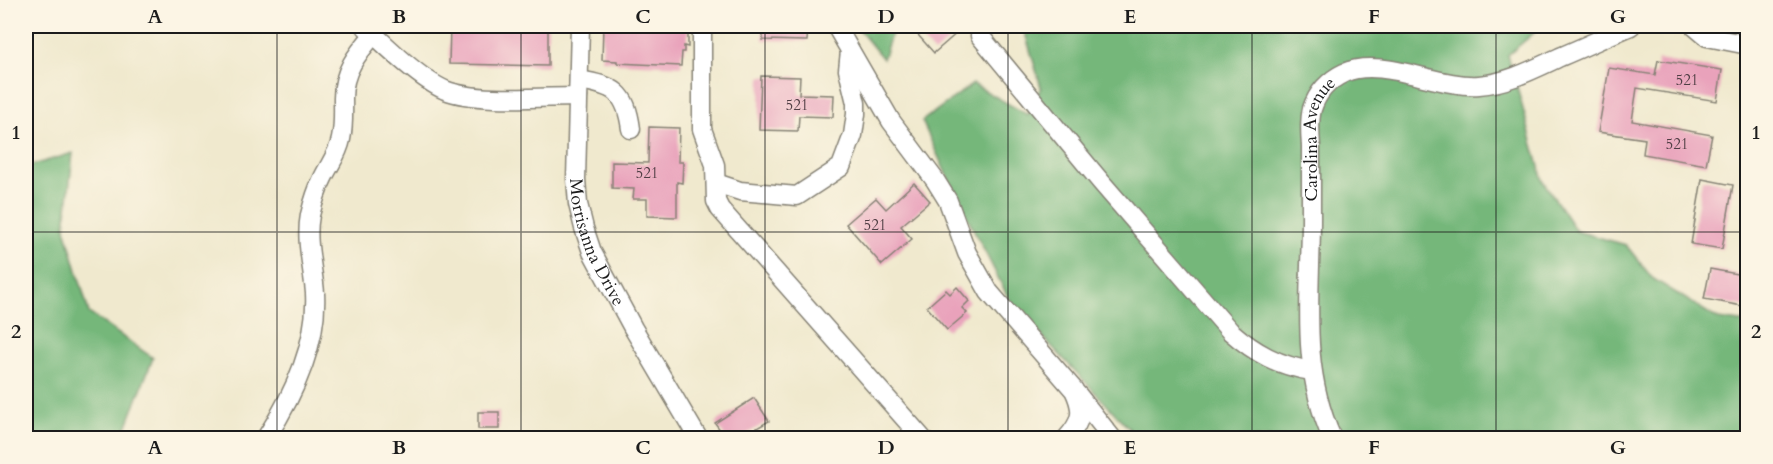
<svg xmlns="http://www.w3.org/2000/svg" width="1773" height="464" font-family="Cardo,serif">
<rect width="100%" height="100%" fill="#fcf5e5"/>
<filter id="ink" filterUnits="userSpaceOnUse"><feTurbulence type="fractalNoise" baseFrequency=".0167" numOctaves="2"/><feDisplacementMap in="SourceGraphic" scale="12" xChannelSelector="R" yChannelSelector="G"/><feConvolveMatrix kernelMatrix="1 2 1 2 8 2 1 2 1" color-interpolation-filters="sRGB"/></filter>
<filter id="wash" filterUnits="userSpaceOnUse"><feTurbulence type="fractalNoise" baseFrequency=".008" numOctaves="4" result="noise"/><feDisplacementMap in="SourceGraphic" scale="24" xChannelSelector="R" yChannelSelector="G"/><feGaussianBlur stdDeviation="1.35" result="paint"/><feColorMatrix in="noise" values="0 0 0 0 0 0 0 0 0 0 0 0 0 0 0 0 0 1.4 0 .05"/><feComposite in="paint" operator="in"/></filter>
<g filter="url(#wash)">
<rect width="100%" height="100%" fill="#f0e9ce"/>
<g fill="#74b77a" stroke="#486a4b" stroke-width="1.5">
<polygon points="856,26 894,26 883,59"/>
<polygon points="1023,26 1542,26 1508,55 1543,181 1576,231 1626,245 1652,278 1718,319 1747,323 1747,438 1138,438 1011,303 954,191 922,121 973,84 1028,115 1041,87"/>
<polygon points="73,153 65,228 89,313 153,358 122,438 26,438 26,167"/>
</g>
<g id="blocks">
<g fill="#e9a2bb">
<polygon points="450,26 548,26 548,66 449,64"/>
<polygon points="603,26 688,26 688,47 684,46 684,52 682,52 681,66 617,63 617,61 602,60"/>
<polygon points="763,26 808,26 807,41 763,40"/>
<polygon points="910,26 952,26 958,32 934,53"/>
<polygon points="1658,60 1722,70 1717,101 1637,88 1632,121 1712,135 1706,165 1643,154 1645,139 1598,132 1609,68 1655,75"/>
<polygon points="761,76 800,77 799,94 834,95 833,117 799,116 798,131 759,130"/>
<polygon points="649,127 679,128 678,162 683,162 682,183 677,182 677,217 647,216 647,199 633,199 634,189 612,188 612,162 648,163"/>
<polygon points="1702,179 1733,185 1722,249 1691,244"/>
<polygon points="914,183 930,201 901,226 912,239 882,265 846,224 876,198 886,209"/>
<polygon points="1710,269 1748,276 1748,307 1704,299"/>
<polygon points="957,287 969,301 962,308 967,313 947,330 927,307 946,290 950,294"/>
<polygon points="754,398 769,421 740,438 726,438 715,423"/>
<rect x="478" y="412" width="21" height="17"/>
</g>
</g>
</g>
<g filter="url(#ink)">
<use href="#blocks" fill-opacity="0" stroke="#868275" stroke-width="1.5"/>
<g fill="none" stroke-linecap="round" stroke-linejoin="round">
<defs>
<g id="minor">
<path id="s1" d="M580,26l-4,153 2,25 6,24 8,24 41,76 65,110"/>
<polyline points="702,26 702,129 715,165 716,201 720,209 922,438"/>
<path d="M836,26l55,95 44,59 13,21 19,52 22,39 85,98c10,21 8,31 -7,48"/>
<polyline points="1694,26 1707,37 1748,45"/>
<path d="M366,27c20,19 54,52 79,63 33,13 96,7 133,7"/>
<path d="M980,36l121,146 129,149c25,22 49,35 82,40"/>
<path d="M579,80c35,6 47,11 52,49"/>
<polyline points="716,183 740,191 797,196 841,167 853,135 856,114 856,103 848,70 850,51"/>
<polyline points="1078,395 1112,438"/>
<path d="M266,438c27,-42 52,-93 49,-145 -2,-26 -10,-52 -5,-78 3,-12 6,-23 12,-35 6,-14 16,-25 19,-41 3,-14 2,-27 2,-41 0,-27 14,-44 31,-64"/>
<path id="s2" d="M1332,438c-34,-76 -20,-149 -21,-229 0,-21 0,-42 0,-63 -1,-12 -2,-25 1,-37 5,-16 17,-29 32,-36 37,-17 94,15 135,12 29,-2 55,-16 81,-28 24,-10 47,-21 71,-31"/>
</g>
</defs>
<use href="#minor" stroke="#868275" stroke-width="21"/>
<use href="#minor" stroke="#fff" stroke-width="18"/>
</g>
</g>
<path fill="none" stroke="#1c1c1c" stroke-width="1.5" stroke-opacity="0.55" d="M277,26v412M521,26v412M765,26v412M1008,26v412M1252,26v412M1496,26v412M26,232h1722"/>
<g text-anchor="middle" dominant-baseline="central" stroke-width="5" stroke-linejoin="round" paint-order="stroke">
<g font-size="15" fill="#4f3e44">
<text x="1687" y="80">521</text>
<text x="797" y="105">521</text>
<text x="1677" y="144">521</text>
<text x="647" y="173">521</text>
<text x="875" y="225">521</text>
</g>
<g font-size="18" fill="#1c1c1c" stroke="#fcf5e5">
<text stroke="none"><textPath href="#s2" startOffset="304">Carolina Avenue</textPath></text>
<text stroke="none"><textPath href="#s1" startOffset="220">Morrisanna Drive</textPath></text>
</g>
</g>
<rect width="1773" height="464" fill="none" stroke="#fcf5e5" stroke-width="66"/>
<rect x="33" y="33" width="1707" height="398" fill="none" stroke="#1c1c1c" stroke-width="2"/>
<g font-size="20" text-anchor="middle" font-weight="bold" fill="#1c1c1c">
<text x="155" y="23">A</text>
<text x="399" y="23">B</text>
<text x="643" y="23">C</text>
<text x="886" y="23">D</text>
<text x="1130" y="23">E</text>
<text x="1374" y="23">F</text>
<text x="1618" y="23">G</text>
<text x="16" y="139">1</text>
<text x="1756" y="139">1</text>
<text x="16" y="338">2</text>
<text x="1756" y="338">2</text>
<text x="155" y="454">A</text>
<text x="399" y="454">B</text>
<text x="643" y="454">C</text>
<text x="886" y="454">D</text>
<text x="1130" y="454">E</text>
<text x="1374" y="454">F</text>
<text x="1618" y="454">G</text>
</g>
</svg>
